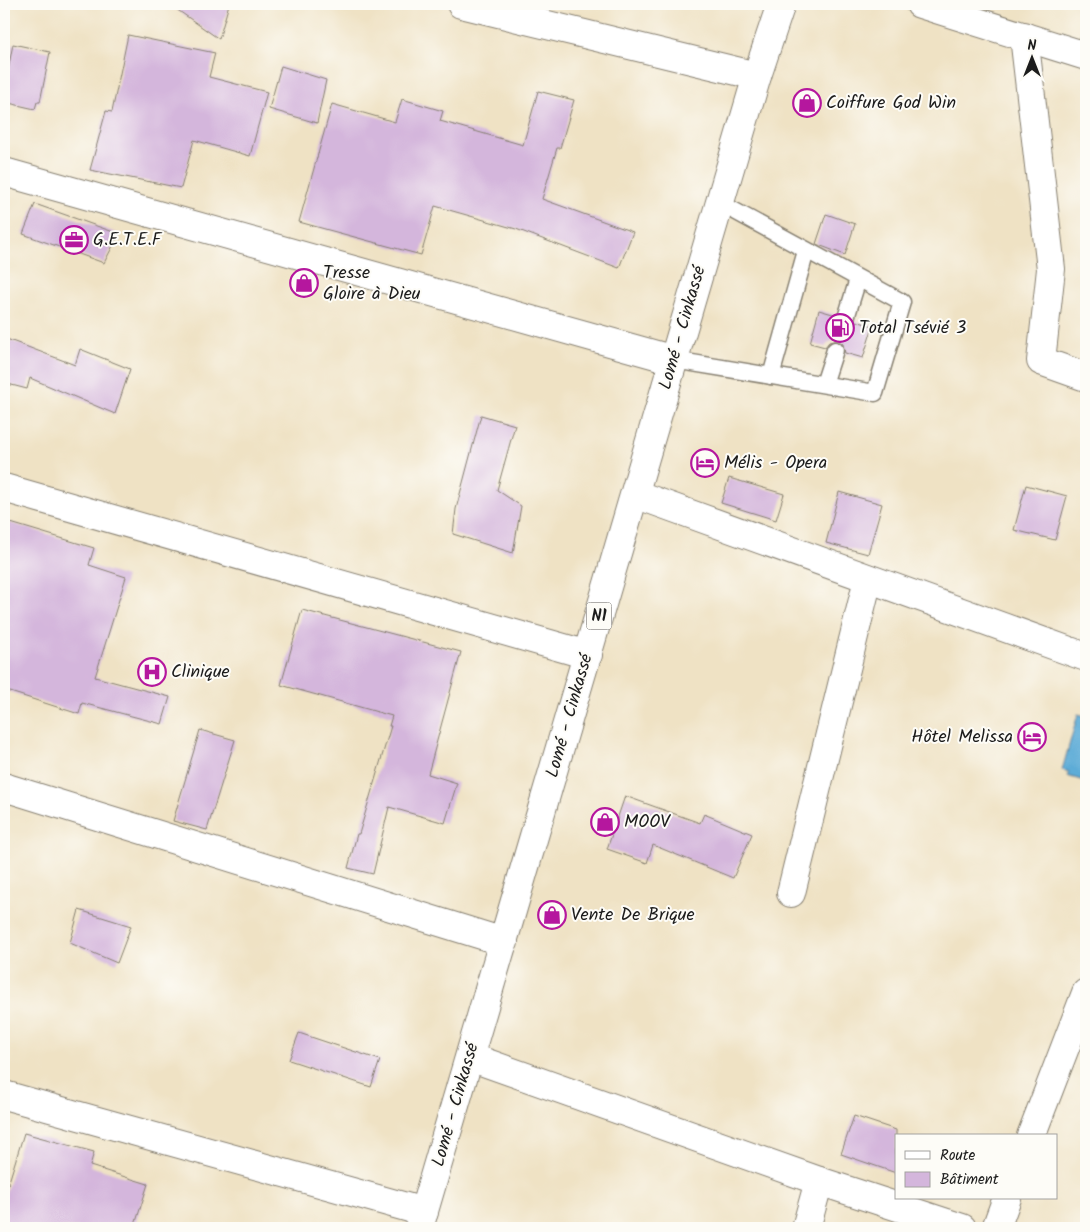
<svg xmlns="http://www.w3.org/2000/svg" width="1090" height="1232" font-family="Kalam,sans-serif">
<rect width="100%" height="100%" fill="#fdfcf7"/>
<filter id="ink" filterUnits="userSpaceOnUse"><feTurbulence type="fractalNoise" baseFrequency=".02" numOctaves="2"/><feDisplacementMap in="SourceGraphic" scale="10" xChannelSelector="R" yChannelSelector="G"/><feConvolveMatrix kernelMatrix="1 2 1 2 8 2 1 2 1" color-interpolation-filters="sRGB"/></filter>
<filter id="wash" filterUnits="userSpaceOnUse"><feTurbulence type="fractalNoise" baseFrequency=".0096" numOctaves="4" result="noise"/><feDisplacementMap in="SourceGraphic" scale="20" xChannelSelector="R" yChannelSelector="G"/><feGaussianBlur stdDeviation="1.12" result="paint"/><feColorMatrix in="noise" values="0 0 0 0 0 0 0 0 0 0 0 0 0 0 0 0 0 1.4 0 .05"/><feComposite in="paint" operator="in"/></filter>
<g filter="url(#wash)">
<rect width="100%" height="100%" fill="#efe2c4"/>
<polygon fill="#5dacd7" stroke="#3c647a" points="1078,714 1086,716 1084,781 1067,776 1069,772 1062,770"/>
<g id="blocks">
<g fill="#d4b6dc">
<polygon points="169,4 229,4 219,39"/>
<polygon points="128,35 215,53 209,77 267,92 250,156 194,140 181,188 90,170 106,111 112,112"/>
<polygon points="13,44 50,52 40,102 37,102 35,109 4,102 4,91"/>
<polygon points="281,66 326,80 317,123 269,109"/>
<polygon points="538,91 574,100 560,148 557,148 542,199 633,232 619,268 516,229 435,206 421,255 299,222 332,104 395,122 402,99 443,111 440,121 523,145"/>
<polygon points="35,204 119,234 104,263 23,234"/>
<polygon points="826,214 855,224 845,255 816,244"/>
<polygon points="819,310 836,315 838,324 844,328 852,326 856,321 873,326 863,358 845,353 843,344 838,340 829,342 825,347 810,343"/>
<polygon points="4,338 75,365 80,349 130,369 115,414 30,378 27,389 4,383"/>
<polygon points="481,415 515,425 497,490 521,506 513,553 453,534 456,509"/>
<polygon points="729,478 784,494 776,520 721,503"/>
<polygon points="1026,485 1067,496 1055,540 1014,530"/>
<polygon points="839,492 882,504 868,554 826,543"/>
<polygon points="4,521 94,548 89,565 126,577 95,677 170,697 162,724 82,703 79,714 4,690"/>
<polygon points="302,610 461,652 428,774 457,783 445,823 389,807 373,874 348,868 357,834 359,834 391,726 389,726 392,716 281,685"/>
<polygon points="200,730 235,740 207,830 173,821"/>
<polygon points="625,796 700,823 704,814 752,834 733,878 653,845 647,863 607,849"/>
<polygon points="79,910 131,926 117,963 70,943"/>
<polygon points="299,1033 380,1060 371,1087 289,1060"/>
<polygon points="854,1116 896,1130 896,1173 841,1154"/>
<polygon points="24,1133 94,1152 90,1166 148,1184 134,1228 4,1228 4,1198"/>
</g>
</g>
</g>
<g filter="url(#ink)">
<use href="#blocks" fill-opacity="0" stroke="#867f70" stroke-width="1"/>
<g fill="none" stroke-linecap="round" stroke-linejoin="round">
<defs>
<g id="service">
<polyline points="846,318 858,279"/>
<polyline points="674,360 875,393 902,302 720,203"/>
<polyline points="771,376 806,251"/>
<polyline points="824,384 835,350"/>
</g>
<g id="minor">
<polyline points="461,4 757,76"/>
<polyline points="920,4 1086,56"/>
<polyline points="1024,36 1051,269 1041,361 1086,377"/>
<polyline points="4,172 674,360"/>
<polyline points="4,488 588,655"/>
<polyline points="635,494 1086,657"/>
<polyline points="4,787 504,942"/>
<polyline points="791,893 868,579"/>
<polyline points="470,1057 819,1181 962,1228"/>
<polyline points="4,1095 424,1212"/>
<polyline points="1031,1136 1086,993"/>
<polyline points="806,1228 819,1181"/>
<polyline points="996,1228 1007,1198"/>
</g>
<polyline id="trunk" points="419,1228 757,76 781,4"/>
</defs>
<use href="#service" stroke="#867f70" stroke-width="19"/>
<use href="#minor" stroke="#867f70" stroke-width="30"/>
<use href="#trunk" stroke="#867f70" stroke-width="30"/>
<use href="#service" stroke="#fff" stroke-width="16"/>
<use href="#minor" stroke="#fff" stroke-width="28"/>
<use href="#trunk" stroke="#fff" stroke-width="28"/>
</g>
</g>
<defs>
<symbol id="shop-ring" viewBox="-11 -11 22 22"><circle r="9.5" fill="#fdfcf7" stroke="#b5179e" stroke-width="1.5"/><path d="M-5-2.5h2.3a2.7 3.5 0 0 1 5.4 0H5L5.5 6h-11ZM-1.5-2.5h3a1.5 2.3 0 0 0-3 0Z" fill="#b5179e"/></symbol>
<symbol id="office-ring" viewBox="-11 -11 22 22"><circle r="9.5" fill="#fdfcf7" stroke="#b5179e" stroke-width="1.5"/><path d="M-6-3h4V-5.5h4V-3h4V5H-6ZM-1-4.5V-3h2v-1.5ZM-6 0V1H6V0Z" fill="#b5179e"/></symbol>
<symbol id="fuel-ring" viewBox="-11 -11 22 22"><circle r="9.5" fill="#fdfcf7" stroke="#b5179e" stroke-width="1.5"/><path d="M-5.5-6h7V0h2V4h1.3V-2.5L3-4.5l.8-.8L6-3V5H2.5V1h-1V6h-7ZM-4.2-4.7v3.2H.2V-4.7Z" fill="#b5179e"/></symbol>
<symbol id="hotel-ring" viewBox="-11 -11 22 22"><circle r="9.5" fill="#fdfcf7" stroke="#b5179e" stroke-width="1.5"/><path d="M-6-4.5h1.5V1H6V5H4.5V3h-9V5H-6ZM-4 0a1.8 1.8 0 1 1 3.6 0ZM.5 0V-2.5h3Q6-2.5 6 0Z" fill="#b5179e"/></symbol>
<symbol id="hospital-ring" viewBox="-11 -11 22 22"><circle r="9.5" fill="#fdfcf7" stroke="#b5179e" stroke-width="1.5"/><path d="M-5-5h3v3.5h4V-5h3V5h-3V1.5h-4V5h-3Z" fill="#b5179e"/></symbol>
</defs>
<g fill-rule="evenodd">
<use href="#shop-ring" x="791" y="87" width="32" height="32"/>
<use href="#office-ring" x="58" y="224" width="32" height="32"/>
<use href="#shop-ring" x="288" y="267" width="32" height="32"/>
<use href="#fuel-ring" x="824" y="312" width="32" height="32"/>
<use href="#hotel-ring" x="689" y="447" width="32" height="32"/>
<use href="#hospital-ring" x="136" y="656" width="32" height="32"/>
<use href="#hotel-ring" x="1016" y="721" width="32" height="32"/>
<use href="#shop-ring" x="589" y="806" width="32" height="32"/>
<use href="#shop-ring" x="536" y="899" width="32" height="32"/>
</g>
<g text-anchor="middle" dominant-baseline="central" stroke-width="4" stroke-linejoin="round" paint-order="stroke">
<rect fill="#fdfcf7" stroke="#605f5e" stroke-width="1" x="586.5" y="602.5" width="25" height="27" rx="4"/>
<g font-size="16" font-weight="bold" fill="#1c1c1c">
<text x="599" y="616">N1</text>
</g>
<g font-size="18" fill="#1c1c1c" stroke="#fdfcf7" text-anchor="start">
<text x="826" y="103">Coiffure God Win</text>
<text x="93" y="240">G.E.T.E.F</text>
<text x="323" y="273">Tresse<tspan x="323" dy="21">Gloire à Dieu</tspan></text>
<text x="859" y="328">Total Tsévié 3</text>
<text x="724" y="463">Mélis - Opera</text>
<text x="171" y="672">Clinique</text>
<text x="1013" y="737" text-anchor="end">Hôtel Melissa</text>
<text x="624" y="822">MOOV</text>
<text x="571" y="915">Vente De Brique</text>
</g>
<g font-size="18" fill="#1c1c1c" stroke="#fdfcf7">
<text transform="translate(683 328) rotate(-74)">Lomé - Cinkassé</text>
<text transform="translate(570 716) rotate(-74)">Lomé - Cinkassé</text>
<text transform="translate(456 1105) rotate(-74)">Lomé - Cinkassé</text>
</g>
</g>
<rect width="1090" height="1232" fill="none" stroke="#fdfcf7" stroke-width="20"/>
<rect x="895" y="1134" width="162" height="65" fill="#fdfcf7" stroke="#a3a29f"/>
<rect x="905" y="1151" width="25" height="8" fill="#ffffff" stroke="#a3a29f"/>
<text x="940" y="1160" font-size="15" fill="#1c1c1c">Route</text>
<rect x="905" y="1172" width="25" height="15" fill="#d4b6dc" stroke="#a3a29f"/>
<text x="940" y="1184" font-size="15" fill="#1c1c1c">Bâtiment</text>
<g transform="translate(1032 58)" stroke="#fdfcf7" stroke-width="4" paint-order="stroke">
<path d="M0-4L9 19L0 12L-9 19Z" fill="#1c1c1c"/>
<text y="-8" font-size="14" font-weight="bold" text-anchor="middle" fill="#1c1c1c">N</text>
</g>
</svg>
